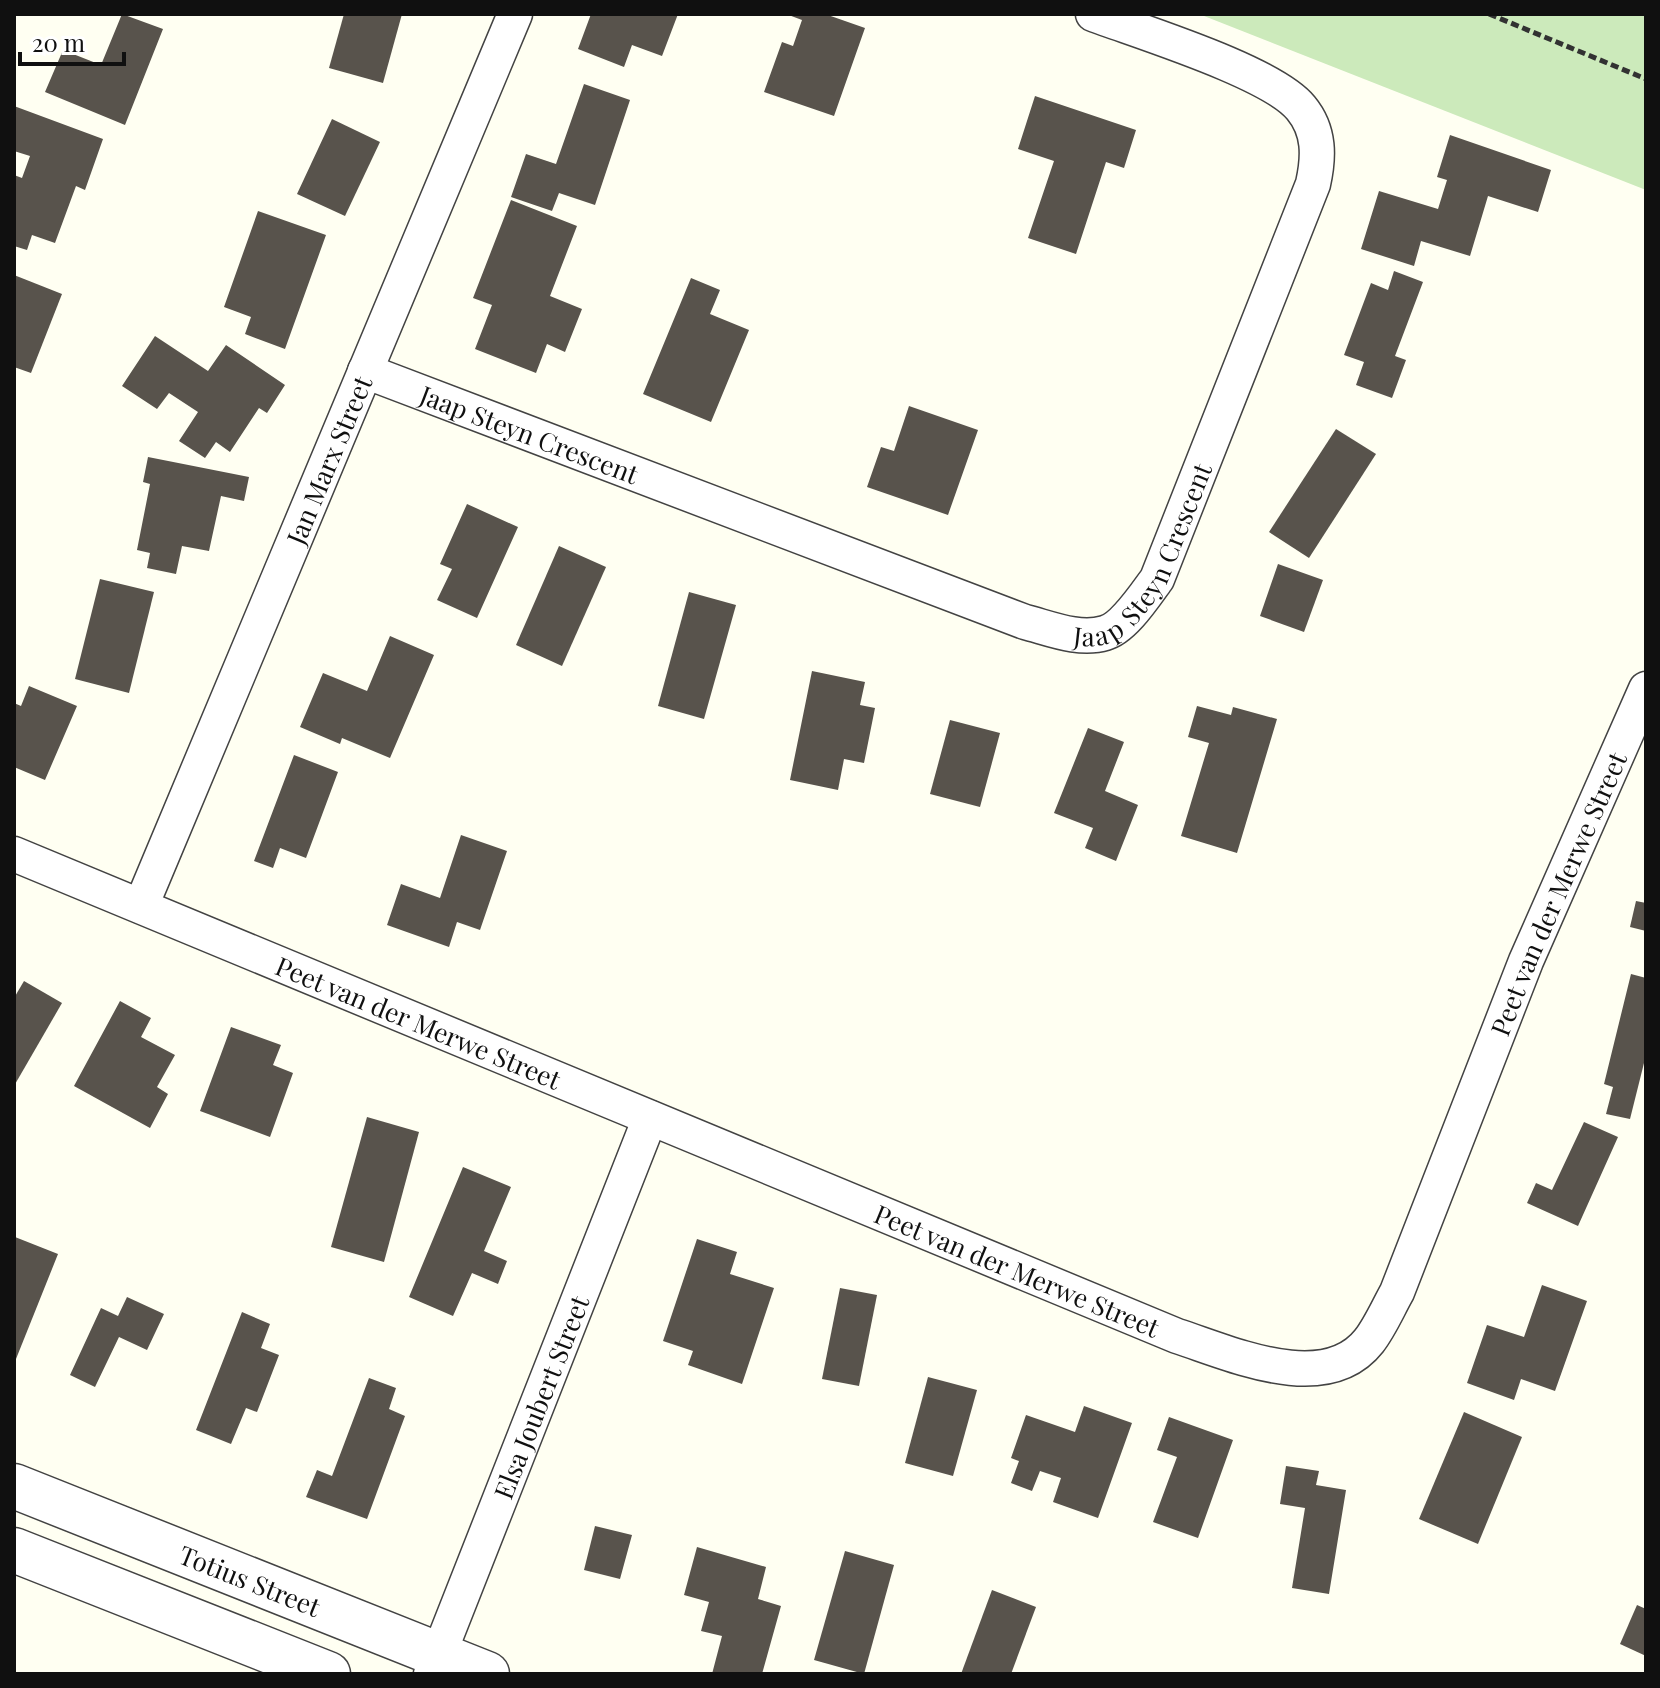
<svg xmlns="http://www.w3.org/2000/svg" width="1660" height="1688" font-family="'Playfair Display',serif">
<rect width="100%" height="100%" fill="#fffff2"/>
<polygon fill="#cceabb" points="1199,14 1646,14 1646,190"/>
<g fill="#58534c">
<polygon points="122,14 163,29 125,125 45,92 63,50 101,65"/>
<polygon points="344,14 402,14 383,83 329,68"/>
<polygon points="591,14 678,14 662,56 632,45 624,67 578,49"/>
<polygon points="786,14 825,14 865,28 834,116 764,92 782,42 793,46 802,20"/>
<polygon points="584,84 630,100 595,205 559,193 552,211 511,197 526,154 556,164"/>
<polygon points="1035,96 1136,130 1124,168 1106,162 1076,254 1028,238 1054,161 1018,149"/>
<polygon points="14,106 103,139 85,190 76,186 55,243 32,235 27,250 14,246 14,175 22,178 30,156 14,151"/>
<polygon points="332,119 380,142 345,216 297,194"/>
<polygon points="1450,135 1551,170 1538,212 1488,196 1470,256 1421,241 1414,266 1361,249 1379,191 1438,209 1447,180 1437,177"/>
<polygon points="511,200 577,226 550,296 582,309 565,352 547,344 536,373 475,349 492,305 473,298"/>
<polygon points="258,211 326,235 285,349 245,334 251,317 224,307"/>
<polygon points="1394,271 1423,282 1395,356 1406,360 1392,398 1356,385 1364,362 1344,355 1371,283 1388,290"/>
<polygon points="14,275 62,294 31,373 14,367"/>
<polygon points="691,278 720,290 710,314 749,330 711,422 643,394"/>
<polygon points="155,336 208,371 226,345 285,385 267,413 259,408 230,452 216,442 205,458 179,441 198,412 169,393 157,409 122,386"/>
<polygon points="909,406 978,430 948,515 867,487 881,447 894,451"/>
<polygon points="1336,429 1376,454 1309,558 1269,532"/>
<polygon points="148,457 249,477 244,501 221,496 209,551 182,546 176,574 147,568 150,553 137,550 150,484 143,482"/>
<polygon points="467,504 518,527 477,618 437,600 452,569 440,564"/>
<polygon points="559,546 606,567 562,666 516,645"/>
<polygon points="1278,564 1323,580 1304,632 1260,616"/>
<polygon points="100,579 154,592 129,693 75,679"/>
<polygon points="689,592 736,605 704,719 658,706"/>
<polygon points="390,636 434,655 390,758 342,738 340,744 300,727 323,673 367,691"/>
<polygon points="812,671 865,682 860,705 875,708 864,763 844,759 838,790 790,780"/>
<polygon points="29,686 77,706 45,780 14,767 14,703 21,706"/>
<polygon points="1197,706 1231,715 1233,707 1277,719 1237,853 1181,836 1209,743 1188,737"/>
<polygon points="950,720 1000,733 980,807 930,794"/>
<polygon points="1088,728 1124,742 1105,791 1138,805 1116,861 1085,848 1093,828 1054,813"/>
<polygon points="294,755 338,772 306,858 280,848 273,868 254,861"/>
<polygon points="461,835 507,851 480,930 457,922 449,947 387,925 401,884 440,898"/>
<polygon points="1636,901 1646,903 1646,931 1630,927"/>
<polygon points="1631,974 1646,978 1646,1055 1630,1119 1606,1114 1613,1087 1604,1084"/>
<polygon points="24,981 62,1003 14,1086 14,998"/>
<polygon points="120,1001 151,1018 141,1037 175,1055 157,1087 168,1094 150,1128 74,1086"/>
<polygon points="231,1027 281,1045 273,1065 293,1073 270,1137 200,1111"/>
<polygon points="367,1117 419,1132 384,1262 331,1247"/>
<polygon points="1584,1122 1618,1137 1578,1226 1527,1203 1536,1183 1552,1190"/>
<polygon points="463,1167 511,1187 484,1251 507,1261 498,1284 472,1273 453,1316 409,1297"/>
<polygon points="15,1237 58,1254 14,1364 14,1241"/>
<polygon points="697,1239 737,1252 730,1274 774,1288 742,1384 688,1365 693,1351 663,1341"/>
<polygon points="1542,1285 1587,1301 1555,1391 1521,1379 1514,1400 1467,1383 1487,1325 1524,1337"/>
<polygon points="840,1288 877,1295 859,1386 822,1379"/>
<polygon points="127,1297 164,1314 147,1350 119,1337 95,1387 70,1375 101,1308 118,1316"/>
<polygon points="242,1312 270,1324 261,1348 279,1355 257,1412 246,1408 231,1444 196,1430"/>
<polygon points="928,1377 977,1390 953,1476 905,1463"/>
<polygon points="369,1378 396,1388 389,1409 405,1416 367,1519 306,1497 317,1470 332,1476"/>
<polygon points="1084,1406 1132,1423 1098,1518 1053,1502 1061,1478 1040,1471 1032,1491 1011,1483 1019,1461 1011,1458 1026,1415 1075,1432"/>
<polygon points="1464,1412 1522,1437 1478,1544 1419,1519"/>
<polygon points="1169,1417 1233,1440 1198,1538 1153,1522 1177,1457 1157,1450"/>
<polygon points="1286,1466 1319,1471 1316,1485 1346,1490 1329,1594 1292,1588 1305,1508 1280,1504"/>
<polygon points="595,1526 632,1535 620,1579 584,1570"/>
<polygon points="697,1547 766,1567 758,1599 781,1606 762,1674 712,1674 722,1636 701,1631 709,1602 684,1595"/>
<polygon points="845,1551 894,1565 864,1674 814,1660"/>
<polygon points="992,1590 1036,1607 1011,1674 961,1674"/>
<polygon points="1637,1605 1646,1609 1646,1656 1620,1644"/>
</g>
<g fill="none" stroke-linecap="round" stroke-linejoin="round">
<defs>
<g id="minor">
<path id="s1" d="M365,371l660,251c24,6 54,19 80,11 19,-5 40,-38 52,-54l156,-395c6,-27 7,-53 -12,-76 -29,-36 -160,-76 -208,-94"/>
<path id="s2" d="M14,854l1163,482c53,17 148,61 192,5 11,-14 19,-33 28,-49l129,-331 120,-272"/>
<path id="s3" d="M141,906l374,-892"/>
<path id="s4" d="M431,1674l219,-556"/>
</g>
<g id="tertiary">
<path id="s5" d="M14,1486l473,188"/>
<polyline points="14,1550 328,1674"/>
</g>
</defs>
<use href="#minor" stroke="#434343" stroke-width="37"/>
<use href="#tertiary" stroke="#434343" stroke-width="47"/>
<polyline stroke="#323232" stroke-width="5" stroke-dasharray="8 4" stroke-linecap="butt" points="1489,14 1646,79"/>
<use href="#minor" stroke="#fff" stroke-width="34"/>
<use href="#tertiary" stroke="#fff" stroke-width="44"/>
</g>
<g text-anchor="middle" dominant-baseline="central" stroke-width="8" stroke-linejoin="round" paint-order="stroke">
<g font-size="26" fill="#101010" stroke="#fff">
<text stroke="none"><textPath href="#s1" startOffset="176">Jaap Steyn Crescent</textPath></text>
<text stroke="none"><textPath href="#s3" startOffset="484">Jan Marx Street</textPath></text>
<text stroke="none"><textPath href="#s1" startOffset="872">Jaap Steyn Crescent</textPath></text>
<text stroke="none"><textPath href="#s2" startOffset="1950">Peet van der Merwe Street</textPath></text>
<text stroke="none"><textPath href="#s2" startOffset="438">Peet van der Merwe Street</textPath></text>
<text stroke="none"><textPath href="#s2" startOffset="1086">Peet van der Merwe Street</textPath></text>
<text stroke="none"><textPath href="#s4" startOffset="298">Elsa Joubert Street</textPath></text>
<text stroke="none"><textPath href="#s5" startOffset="254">Totius Street</textPath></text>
</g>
</g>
<rect width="1660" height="1688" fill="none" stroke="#101010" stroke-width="32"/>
<path d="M20 52v12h104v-12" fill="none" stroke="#101010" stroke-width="4"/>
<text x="32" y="52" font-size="24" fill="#101010" stroke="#ffffff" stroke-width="6" paint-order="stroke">20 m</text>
</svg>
